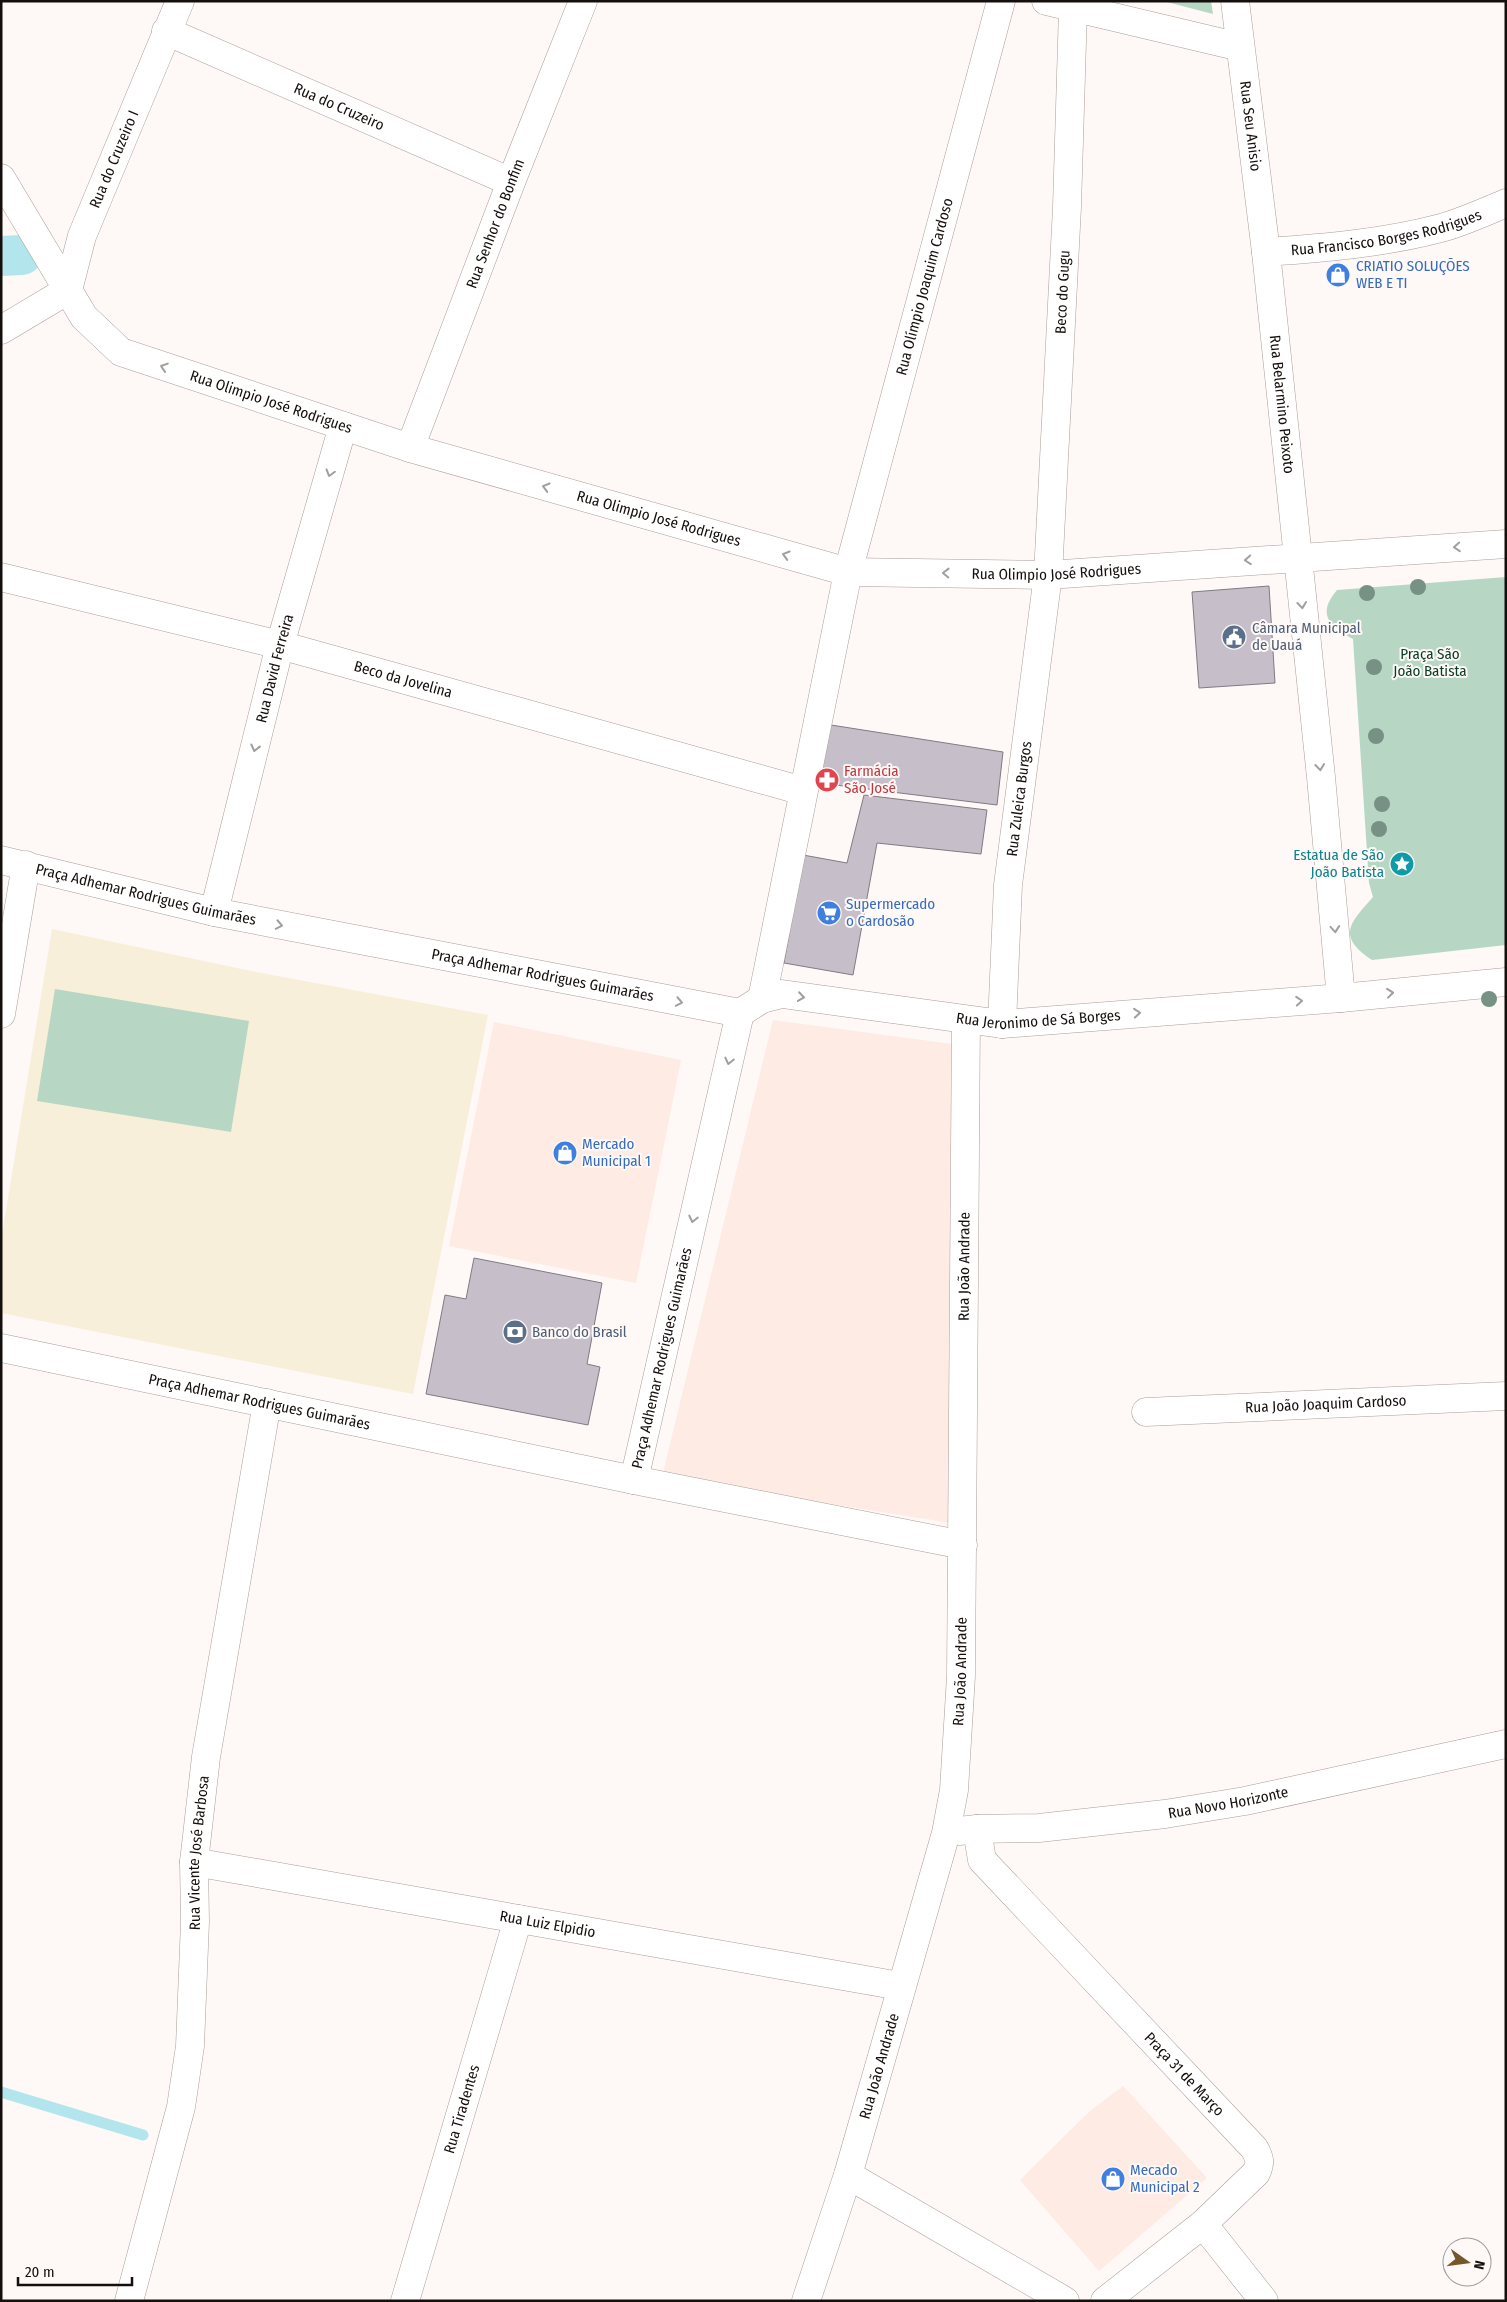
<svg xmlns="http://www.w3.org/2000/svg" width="1507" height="2302" font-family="'Fira Sans Condensed',sans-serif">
<rect width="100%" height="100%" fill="#fef8f6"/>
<g fill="#fdebe4">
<polygon points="773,1020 952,1044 951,1523 662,1477"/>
<polygon points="494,1022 681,1060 636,1283 449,1246"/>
<polygon points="1123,2086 1207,2178 1099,2271 1020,2180 1090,2111"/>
</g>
<polygon fill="#f8efda" points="52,929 256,972 488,1015 413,1394 1,1313 1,1241"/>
<g fill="#b7d7c4">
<polygon points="1163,1 1211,1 1213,14"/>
<path d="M1506,577v368l-134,15c-37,-24 -21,-38 1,-63l-4,-14 -16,-244c-23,-13 -37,-24 -16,-49z"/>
<polygon points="55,989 249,1021 231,1132 37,1101"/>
</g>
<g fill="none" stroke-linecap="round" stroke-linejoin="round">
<polyline stroke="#b2e5ec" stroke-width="11" points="1,2092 143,2135"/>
<polyline stroke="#b2e5ec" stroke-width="40" points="1,256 22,255"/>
</g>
<g fill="#c6bfca" stroke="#807a84">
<polygon points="1269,586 1275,683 1199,688 1192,592"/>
<polygon points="831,725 1003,752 997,805 819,783"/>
<polygon points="864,795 987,810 981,854 877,843 853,975 784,963 803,855 847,863"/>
<polygon points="474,1258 602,1283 587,1364 600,1367 588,1425 426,1394 445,1295 466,1299"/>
</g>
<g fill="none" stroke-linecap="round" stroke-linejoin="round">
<defs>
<g id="minor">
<polyline points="1046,1 1240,47"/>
<path id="s1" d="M1235,1l31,251 55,525 20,221"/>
<path id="s2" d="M166,31l345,151"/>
<path id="s3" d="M1,178l83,139 37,35 289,96 438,124 200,3 458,-31"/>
<path id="s4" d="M1266,252c59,-4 118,-9 175,-24 22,-6 44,-16 65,-25"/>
<path id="s5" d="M68,290l14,-54 98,-235"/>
<polyline points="1,330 68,290"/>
<path id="s6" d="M410,448l101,-266 72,-181"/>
<path id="s7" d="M1,577l279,68 523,146"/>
<path id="s8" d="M1,860l213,52 526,101"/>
<path id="s9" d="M214,912l66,-267 63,-219"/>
<path id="s10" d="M762,999l86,-427 153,-571"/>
<path id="s11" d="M740,1013l22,-14 20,-5 220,30 339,-26 165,-16"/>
<polyline points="1,1014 26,865"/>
<path id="s12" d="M1002,1024l6,-139 40,-310 19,-368 6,-198"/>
<path id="s13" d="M1,1348l633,132 329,65"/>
<path id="s14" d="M1146,1412l360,-16"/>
<path id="s15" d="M634,1480l106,-467"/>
<path id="s16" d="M977,1829l5,31 272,288c6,10 7,15 2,25l-53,51 -98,77"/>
<path id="s17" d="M959,1831l18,-2 62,-1 126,-14 80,-13 261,-57"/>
<path id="s18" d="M194,1862l706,124"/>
<polyline points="848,2175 1065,2301"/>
<polyline points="1203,2224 1264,2301"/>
<path id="s19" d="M129,2301l52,-194 9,-61 5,-124 -1,-60 12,-105 61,-354"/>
<path id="s20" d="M405,2301l113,-382"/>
<path id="s21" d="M806,2301l42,-126 98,-342 8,-43 7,-114 5,-656"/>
</g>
</defs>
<use href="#minor" stroke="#ab9e99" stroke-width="29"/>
<use href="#minor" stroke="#fff" stroke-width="28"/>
</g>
<g fill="#779184">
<circle cx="1418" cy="587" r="8"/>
<circle cx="1367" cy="593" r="8"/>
<circle cx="1374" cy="667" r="8"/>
<circle cx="1376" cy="736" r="8"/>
<circle cx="1382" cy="804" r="8"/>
<circle cx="1379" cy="829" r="8"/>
<circle cx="1489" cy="999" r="8"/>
</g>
<defs><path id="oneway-chevron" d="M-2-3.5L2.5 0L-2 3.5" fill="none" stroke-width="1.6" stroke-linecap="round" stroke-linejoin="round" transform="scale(1.25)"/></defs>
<g stroke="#a19f9e">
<use href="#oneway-chevron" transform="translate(164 367) rotate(-162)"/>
<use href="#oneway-chevron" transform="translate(330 473) rotate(106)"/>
<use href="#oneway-chevron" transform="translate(546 487) rotate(-164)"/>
<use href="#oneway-chevron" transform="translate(1457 547) rotate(176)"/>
<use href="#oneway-chevron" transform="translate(786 555) rotate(-164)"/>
<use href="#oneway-chevron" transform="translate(1248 560) rotate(176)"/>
<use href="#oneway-chevron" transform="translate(946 573) rotate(-179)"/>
<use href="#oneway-chevron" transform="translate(1302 605) rotate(84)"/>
<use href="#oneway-chevron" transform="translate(255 748) rotate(104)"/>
<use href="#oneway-chevron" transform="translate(1320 767) rotate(84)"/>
<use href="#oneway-chevron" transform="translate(279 925) rotate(11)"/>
<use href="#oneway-chevron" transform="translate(1335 929) rotate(85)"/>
<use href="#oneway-chevron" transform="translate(1390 993) rotate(-6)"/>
<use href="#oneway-chevron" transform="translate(801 997) rotate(8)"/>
<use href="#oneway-chevron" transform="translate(1299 1001) rotate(-4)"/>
<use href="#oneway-chevron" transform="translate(679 1002) rotate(11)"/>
<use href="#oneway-chevron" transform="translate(1137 1013) rotate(-5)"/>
<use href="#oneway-chevron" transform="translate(729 1061) rotate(103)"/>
<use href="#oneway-chevron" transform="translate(693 1219) rotate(103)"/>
</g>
<defs>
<symbol id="shop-disc" viewBox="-11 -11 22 22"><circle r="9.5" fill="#3f7fe0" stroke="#fef8f6"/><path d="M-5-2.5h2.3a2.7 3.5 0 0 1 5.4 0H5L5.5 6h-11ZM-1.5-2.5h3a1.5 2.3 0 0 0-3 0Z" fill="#fff"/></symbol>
<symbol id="civic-disc" viewBox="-11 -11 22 22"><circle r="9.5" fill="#5c6f8a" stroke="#fef8f6"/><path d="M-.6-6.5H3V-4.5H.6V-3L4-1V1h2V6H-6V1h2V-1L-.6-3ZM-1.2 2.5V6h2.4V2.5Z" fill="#fff"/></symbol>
<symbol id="pharmacy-disc" viewBox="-11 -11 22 22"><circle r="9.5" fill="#e0444e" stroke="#fef8f6"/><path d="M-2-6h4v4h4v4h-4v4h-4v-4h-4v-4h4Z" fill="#fff"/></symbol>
<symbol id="sight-disc" viewBox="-11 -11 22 22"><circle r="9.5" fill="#0f9aa8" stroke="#fef8f6"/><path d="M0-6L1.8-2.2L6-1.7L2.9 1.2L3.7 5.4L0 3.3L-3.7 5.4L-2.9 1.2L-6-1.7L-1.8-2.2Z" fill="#fff"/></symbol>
<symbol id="supermarket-disc" viewBox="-11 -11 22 22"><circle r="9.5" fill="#3f7fe0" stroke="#fef8f6"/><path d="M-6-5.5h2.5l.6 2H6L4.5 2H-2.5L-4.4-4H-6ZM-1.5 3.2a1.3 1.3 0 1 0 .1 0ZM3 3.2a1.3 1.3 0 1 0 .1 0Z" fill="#fff"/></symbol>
<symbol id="bank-disc" viewBox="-11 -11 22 22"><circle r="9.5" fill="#5c6f8a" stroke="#fef8f6"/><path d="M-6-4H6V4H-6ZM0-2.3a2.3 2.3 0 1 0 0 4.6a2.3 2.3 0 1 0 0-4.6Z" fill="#fff"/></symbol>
</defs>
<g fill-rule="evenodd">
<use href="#shop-disc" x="1324" y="261" width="28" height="28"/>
<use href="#civic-disc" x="1220" y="623" width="28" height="28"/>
<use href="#pharmacy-disc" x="813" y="766" width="28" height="28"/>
<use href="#sight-disc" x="1388" y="850" width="28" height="28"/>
<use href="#supermarket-disc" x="815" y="899" width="28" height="28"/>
<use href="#shop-disc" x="551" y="1139" width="28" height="28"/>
<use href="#bank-disc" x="501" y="1318" width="28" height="28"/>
<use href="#shop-disc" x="1099" y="2165" width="28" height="28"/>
</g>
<g text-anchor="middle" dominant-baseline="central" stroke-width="4" stroke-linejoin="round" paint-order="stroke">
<g font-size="15" fill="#140f0d" stroke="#fef8f6">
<text stroke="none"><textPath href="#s2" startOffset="189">Rua do Cruzeiro</textPath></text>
<text stroke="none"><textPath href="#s1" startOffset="126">Rua Seu Anisio</textPath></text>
<text stroke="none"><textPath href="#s5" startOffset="139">Rua do Cruzeiro I</textPath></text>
<text stroke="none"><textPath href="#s6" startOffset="240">Rua Senhor do Bonfim</textPath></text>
<text stroke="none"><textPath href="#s4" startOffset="122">Rua Francisco Borges Rodrigues</textPath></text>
<text stroke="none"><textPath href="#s10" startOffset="731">Rua Olímpio Joaquim Cardoso</textPath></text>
<text stroke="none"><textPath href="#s12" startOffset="735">Beco do Gugu</textPath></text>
<text stroke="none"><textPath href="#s3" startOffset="371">Rua Olimpio José Rodrigues</textPath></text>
<text stroke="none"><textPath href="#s1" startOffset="406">Rua Belarmino Peixoto</textPath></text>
<text stroke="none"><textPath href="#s3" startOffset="776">Rua Olimpio José Rodrigues</textPath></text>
<text stroke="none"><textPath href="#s3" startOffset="1181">Rua Olimpio José Rodrigues</textPath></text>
<text stroke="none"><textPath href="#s9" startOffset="251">Rua David Ferreira</textPath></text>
<text stroke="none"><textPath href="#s7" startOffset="415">Beco da Jovelina</textPath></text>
<text stroke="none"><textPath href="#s12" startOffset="226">Rua Zuleica Burgos</textPath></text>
<text stroke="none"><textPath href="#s8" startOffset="149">Praça Adhemar Rodrigues Guimarães</textPath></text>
<text stroke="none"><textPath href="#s8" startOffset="554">Praça Adhemar Rodrigues Guimarães</textPath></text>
<text stroke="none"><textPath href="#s11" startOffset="305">Rua Jeronimo de Sá Borges</textPath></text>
<text stroke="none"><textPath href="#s21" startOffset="1056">Rua João Andrade</textPath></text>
<text stroke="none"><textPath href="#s15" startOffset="125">Praça Adhemar Rodrigues Guimarães</textPath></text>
<text stroke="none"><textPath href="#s13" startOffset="264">Praça Adhemar Rodrigues Guimarães</textPath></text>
<text stroke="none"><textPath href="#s14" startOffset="180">Rua João Joaquim Cardoso</textPath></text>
<text stroke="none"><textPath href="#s21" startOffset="651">Rua João Andrade</textPath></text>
<text stroke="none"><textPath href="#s17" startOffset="271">Rua Novo Horizonte</textPath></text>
<text stroke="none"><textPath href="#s19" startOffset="456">Rua Vicente José Barbosa</textPath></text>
<text stroke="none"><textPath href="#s18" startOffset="359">Rua Luiz Elpidio</textPath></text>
<text stroke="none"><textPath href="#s21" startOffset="246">Rua João Andrade</textPath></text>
<text stroke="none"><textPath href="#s16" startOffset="326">Praça 31 de Março</textPath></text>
<text stroke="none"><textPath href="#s20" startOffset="200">Rua Tiradentes</textPath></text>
</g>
<g font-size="15" fill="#366cbe" stroke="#fef8f6" text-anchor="start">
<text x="1356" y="266">CRIATIO SOLUÇÕES<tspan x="1356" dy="17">WEB E TI</tspan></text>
<text x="846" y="904">Supermercado<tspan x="846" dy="17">o Cardosão</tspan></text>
<text x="582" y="1144">Mercado<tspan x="582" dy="17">Municipal 1</tspan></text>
<text x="1130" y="2170">Mecado<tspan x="1130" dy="17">Municipal 2</tspan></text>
</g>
<g font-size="15" fill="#4e5e75" stroke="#fef8f6" text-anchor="start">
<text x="1252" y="628">Câmara Municipal<tspan x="1252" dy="17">de Uauá</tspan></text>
<text x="532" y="1332">Banco do Brasil</text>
</g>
<g font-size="15" fill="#083c26" stroke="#fef8f6">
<text x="1430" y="654">Praça São<tspan x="1430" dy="17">João Batista</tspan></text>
</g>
<g font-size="15" fill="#be3a42" stroke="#fef8f6" text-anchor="start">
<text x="844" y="771">Farmácia<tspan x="844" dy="17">São José</tspan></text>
</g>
<g font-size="15" fill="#0d838f" stroke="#fef8f6" text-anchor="end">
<text x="1384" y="855">Estatua de São<tspan x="1384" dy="17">João Batista</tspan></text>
</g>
</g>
<rect width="1507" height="2302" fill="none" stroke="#140f0d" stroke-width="5"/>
<g transform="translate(1467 2262) rotate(104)"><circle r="24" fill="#fef8f6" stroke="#a09b99"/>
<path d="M0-4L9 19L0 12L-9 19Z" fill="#72582a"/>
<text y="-8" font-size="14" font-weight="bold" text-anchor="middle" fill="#140f0d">N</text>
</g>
<path d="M18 2277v8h114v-8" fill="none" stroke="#140f0d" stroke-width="2.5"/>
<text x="25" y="2277" font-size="15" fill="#140f0d" stroke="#fef8f6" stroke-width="4" paint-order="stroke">20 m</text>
</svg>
